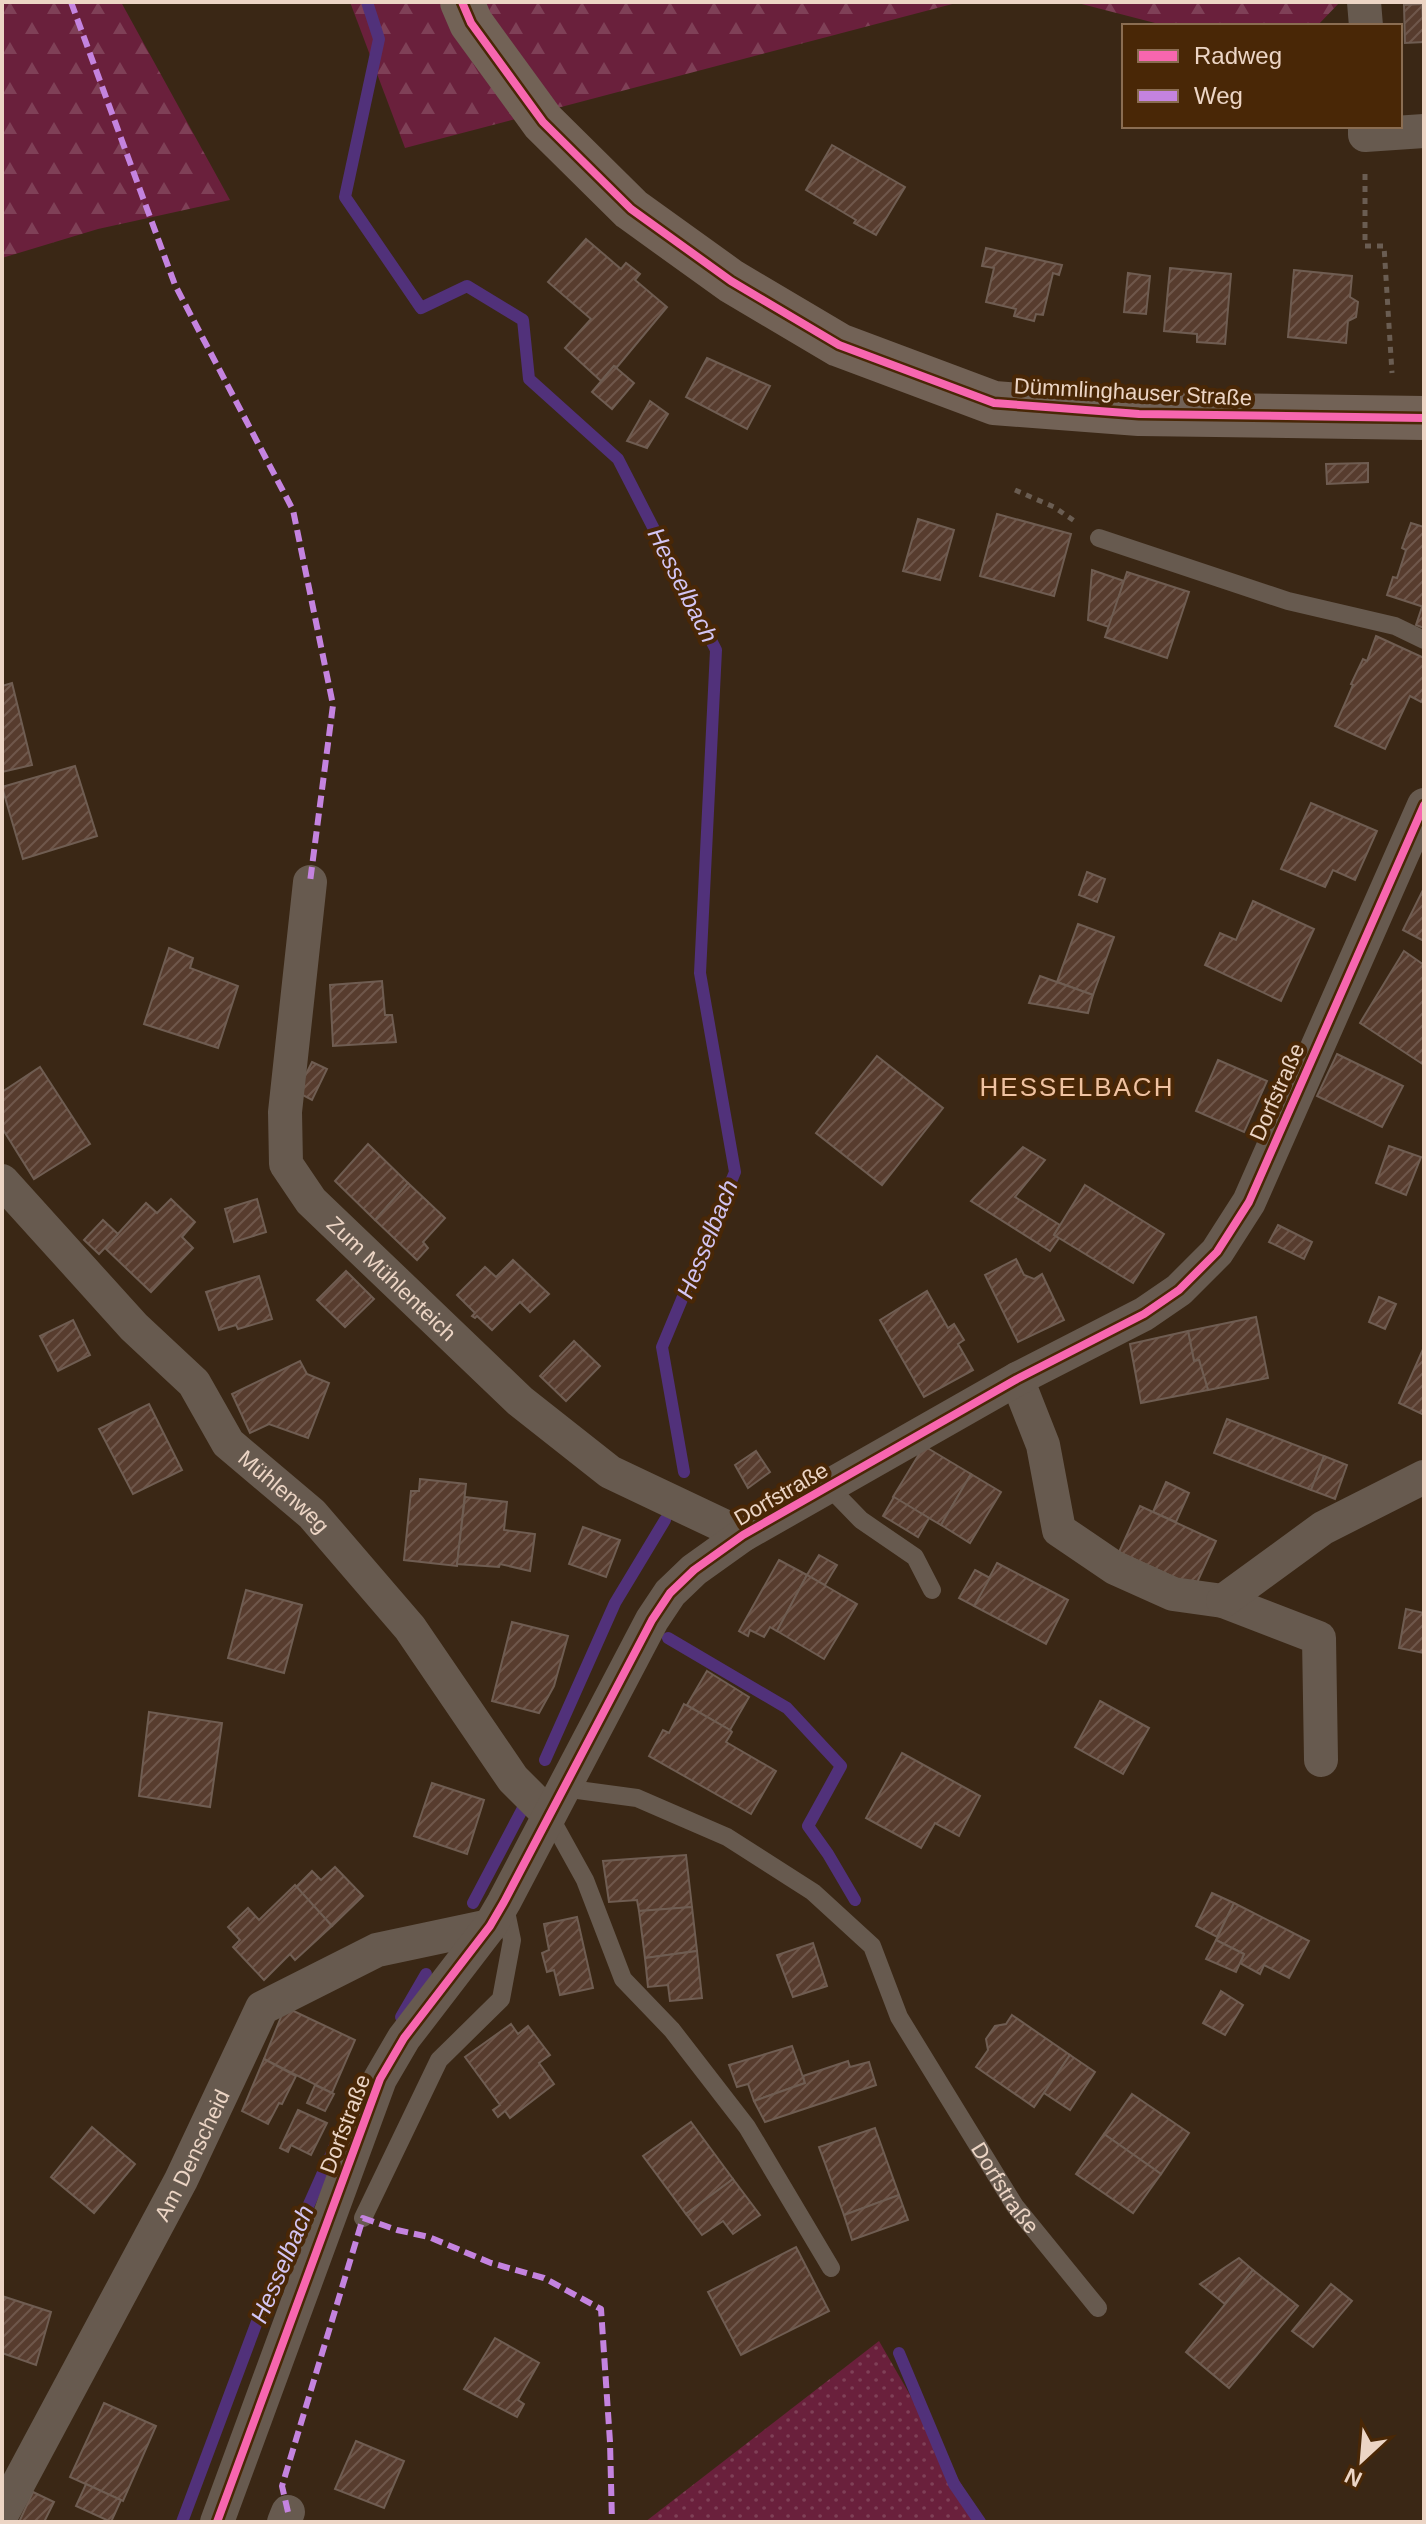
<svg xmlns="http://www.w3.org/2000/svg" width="1426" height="2524" font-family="Arial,sans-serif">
<defs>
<pattern id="grass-dots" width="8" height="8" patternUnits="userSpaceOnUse" patternTransform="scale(2)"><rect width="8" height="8" fill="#6a203c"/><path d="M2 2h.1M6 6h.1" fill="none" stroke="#7f4057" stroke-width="1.8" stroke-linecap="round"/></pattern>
<pattern id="forest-firs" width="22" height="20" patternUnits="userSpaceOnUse" patternTransform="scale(2)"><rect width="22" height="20" fill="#6a203c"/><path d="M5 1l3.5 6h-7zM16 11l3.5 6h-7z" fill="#7f4057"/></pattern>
<pattern id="building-hatch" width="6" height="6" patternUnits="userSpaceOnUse" patternTransform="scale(2)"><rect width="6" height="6" fill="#573c2e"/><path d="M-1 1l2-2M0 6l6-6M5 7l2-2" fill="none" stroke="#6f574b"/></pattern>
</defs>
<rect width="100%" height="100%" fill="#3a2715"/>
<polygon fill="url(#grass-dots)" points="879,2341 983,2522 645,2522"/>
<g fill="url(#forest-firs)">
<polygon points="2,2 121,2 230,200 98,229 2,258"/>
<polygon points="350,2 960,2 405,148"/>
<polygon points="1074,2 1340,2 1317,26 1159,26 1155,23"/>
</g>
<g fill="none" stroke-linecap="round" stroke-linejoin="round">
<g stroke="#51317a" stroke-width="12">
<polyline points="367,2 379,39 345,197 421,308 467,286 523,320 529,379 618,459 716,650 700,973 735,1172 662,1347 684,1472"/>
<polyline points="668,1638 787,1708 841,1766 808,1826 828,1854 855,1900"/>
<polyline points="545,1760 615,1603 665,1520"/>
<polyline points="473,1903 522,1810"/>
<polyline points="401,2017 426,1974"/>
<polyline points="899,2353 954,2484 980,2522"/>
<polyline points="182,2522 258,2319 354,2103"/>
</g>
</g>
<g fill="url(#building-hatch)" stroke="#6f5d52" stroke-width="2">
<polygon points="1422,4 1424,42 1405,43 1404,5"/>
<polygon points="832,145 905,187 876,235 854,223 856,220 806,190"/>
<polygon points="586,239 621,269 626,263 640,274 635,280 667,307 617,367 614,366 601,381 565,348 591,319 548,282"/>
<polygon points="986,248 1062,265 1059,275 1053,273 1043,315 1036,314 1034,321 1014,316 1016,309 986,302 994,268 982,266"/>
<polygon points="1170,268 1231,274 1225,344 1197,342 1197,334 1164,331"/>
<polygon points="1294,270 1352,276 1350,297 1358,302 1356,317 1348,321 1346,343 1288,337"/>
<polygon points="1128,273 1150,276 1146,314 1124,312"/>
<polygon points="707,358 770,386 747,429 686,397"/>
<polygon points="614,366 634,383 612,409 592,392"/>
<polygon points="650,401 668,414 647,448 627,441"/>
<polygon points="1368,463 1368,482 1327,484 1326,464"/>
<polygon points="997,514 1071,534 1054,596 980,576"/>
<polygon points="918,519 954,530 940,580 903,571"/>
<polygon points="1411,523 1424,527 1424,607 1387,595 1393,577 1397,578 1406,550 1402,548"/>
<polygon points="1092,570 1124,581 1109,627 1088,620"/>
<polygon points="1127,572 1189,592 1167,658 1105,637"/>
<polygon points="1422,607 1424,607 1424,628 1416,625"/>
<polygon points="1376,636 1424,658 1424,696 1421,702 1410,696 1385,749 1335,726 1353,685 1351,684 1363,659 1367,661"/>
<polygon points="12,683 32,765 2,772 2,686"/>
<polygon points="75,766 97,836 23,859 2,787"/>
<polygon points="1311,803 1377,831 1355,880 1333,870 1325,887 1281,869"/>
<polygon points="1087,872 1105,879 1097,902 1079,895"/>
<polygon points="1424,888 1424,941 1403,930"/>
<polygon points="1253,901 1314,929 1281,1001 1205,965 1220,933 1236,940"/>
<polygon points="1078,924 1114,937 1093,995 1057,982"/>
<polygon points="169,948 193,958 190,968 238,986 218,1048 144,1024"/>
<polygon points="1404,951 1424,965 1424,1065 1360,1023"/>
<polygon points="1040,976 1093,995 1088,1013 1029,1003"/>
<polygon points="382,981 385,1015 392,1015 396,1042 333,1046 330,985"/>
<polygon points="1337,1054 1403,1086 1382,1127 1317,1096"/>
<polygon points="877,1056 943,1108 882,1185 816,1133"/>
<polygon points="1218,1060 1267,1081 1244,1132 1196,1111"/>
<polygon points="312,1062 327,1069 312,1100 297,1092"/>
<polygon points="40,1067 90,1144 34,1179 2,1128 2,1092"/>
<polygon points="368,1144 408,1183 375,1220 335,1181"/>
<polygon points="1389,1146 1421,1157 1406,1195 1376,1183"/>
<polygon points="1023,1147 1045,1160 1015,1197 1060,1225 1054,1235 1059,1238 1050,1251 971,1201"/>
<polygon points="408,1183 445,1218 423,1242 428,1248 417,1260 375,1220"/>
<polygon points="1085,1185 1164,1234 1133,1283 1054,1235"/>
<polygon points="171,1199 195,1222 182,1237 193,1248 151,1292 105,1248 146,1203 157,1213"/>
<polygon points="257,1199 266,1232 234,1242 225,1209"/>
<polygon points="103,1220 118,1234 99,1254 84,1240"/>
<polygon points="1278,1225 1312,1242 1304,1259 1269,1242"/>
<polygon points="1016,1259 1024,1275 1034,1279 1042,1274 1064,1320 1018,1342 985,1275"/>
<polygon points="513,1260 549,1294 530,1312 520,1302 492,1330 477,1316 475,1318 472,1316 475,1313 457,1295 485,1267 496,1277"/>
<polygon points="346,1271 374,1299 345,1327 317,1300"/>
<polygon points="259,1276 272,1319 238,1329 236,1325 219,1330 206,1292"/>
<polygon points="927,1291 948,1328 954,1324 964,1340 958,1344 973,1370 924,1397 880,1320"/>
<polygon points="1379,1297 1396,1304 1385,1329 1369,1322"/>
<polygon points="1256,1317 1268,1378 1208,1390 1199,1360 1194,1361 1188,1331"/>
<polygon points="73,1320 90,1355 58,1371 40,1336"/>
<polygon points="1188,1331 1194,1361 1199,1360 1208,1390 1141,1403 1130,1344"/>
<polygon points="574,1341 600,1366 566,1401 540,1376"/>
<polygon points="1424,1347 1424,1415 1399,1403"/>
<polygon points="300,1361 307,1374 329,1383 308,1438 269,1424 250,1433 232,1394"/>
<polygon points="149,1404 182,1470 133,1494 99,1429"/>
<polygon points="1227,1419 1324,1456 1311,1490 1214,1453"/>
<polygon points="924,1446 971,1474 941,1525 893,1497"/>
<polygon points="756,1451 770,1472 748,1488 735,1465"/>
<polygon points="1324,1456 1347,1465 1335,1499 1311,1490"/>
<polygon points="971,1474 1001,1492 970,1543 941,1525"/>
<polygon points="420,1479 466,1484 457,1566 404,1560 411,1491 419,1491"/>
<polygon points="1166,1482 1189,1493 1176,1522 1153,1512"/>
<polygon points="465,1497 507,1502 504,1530 535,1534 530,1571 500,1564 499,1567 457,1564"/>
<polygon points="894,1497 929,1518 918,1537 883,1516"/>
<polygon points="1140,1506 1216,1541 1195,1587 1119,1552"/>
<polygon points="583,1527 620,1540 606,1577 569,1564"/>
<polygon points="819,1555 837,1565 825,1585 807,1575"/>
<polygon points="779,1560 807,1575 777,1631 770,1627 764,1637 750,1630 748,1636 739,1631"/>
<polygon points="997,1563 1068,1600 1046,1644 974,1606"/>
<polygon points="975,1570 990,1578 974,1606 959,1598"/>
<polygon points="807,1575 857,1604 824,1659 777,1631"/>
<polygon points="246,1590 302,1605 284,1673 228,1658"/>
<polygon points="1406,1609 1424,1613 1424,1653 1399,1648"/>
<polygon points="512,1622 568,1636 554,1686 539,1713 492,1701"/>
<polygon points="707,1671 749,1697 730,1730 687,1705"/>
<polygon points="1100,1701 1149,1728 1123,1774 1075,1747"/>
<polygon points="684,1704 730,1730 732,1732 726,1742 776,1771 751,1814 649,1756 663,1730 669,1733"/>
<polygon points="149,1712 222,1723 210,1807 139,1796"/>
<polygon points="902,1753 980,1796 959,1836 935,1823 921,1848 866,1818"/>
<polygon points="432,1783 484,1800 467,1854 414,1836"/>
<polygon points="686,1855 692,1907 639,1911 637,1900 609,1902 603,1861"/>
<polygon points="335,1867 363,1896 332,1926 296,1887 312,1871 321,1880"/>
<polygon points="295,1885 332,1926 295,1960 290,1954 264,1980 233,1947 240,1940 228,1927 248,1908 259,1920"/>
<polygon points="1212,1893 1234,1903 1217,1937 1196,1926"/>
<polygon points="1234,1903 1309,1941 1289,1978 1264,1965 1260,1974 1240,1963 1244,1954 1216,1940"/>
<polygon points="692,1907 697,1951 645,1958 639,1911"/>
<polygon points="577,1917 593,1988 560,1995 554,1970 547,1972 542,1953 549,1950 544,1924"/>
<polygon points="1216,1940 1244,1954 1236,1972 1206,1959"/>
<polygon points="813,1943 827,1986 793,1997 777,1955"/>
<polygon points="697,1951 702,1998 670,2001 668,1985 648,1987 645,1958"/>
<polygon points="1221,1991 1243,2005 1225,2035 1203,2023"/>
<polygon points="285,2007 355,2040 332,2093 264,2059"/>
<polygon points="1012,2015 1070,2055 1034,2107 976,2067 988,2050 986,2039 995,2026 1006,2024"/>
<polygon points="511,2024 518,2034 528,2026 550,2055 539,2063 554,2084 510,2118 505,2111 498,2117 493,2110 500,2105 465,2057"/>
<polygon points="792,2046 805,2083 754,2101 748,2084 737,2087 729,2065"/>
<polygon points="1070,2055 1095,2072 1070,2110 1044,2093"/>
<polygon points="264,2059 296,2076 282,2104 279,2103 268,2124 242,2111"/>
<polygon points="848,2061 850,2067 869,2062 876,2085 765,2122 754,2101 805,2083 803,2076"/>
<polygon points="315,2085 334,2094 325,2111 307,2103"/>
<polygon points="1132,2094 1189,2133 1161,2174 1104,2134"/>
<polygon points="298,2110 327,2123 311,2155 291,2145 288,2152 280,2148"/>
<polygon points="691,2122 733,2179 686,2214 643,2156"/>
<polygon points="92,2127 135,2164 94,2213 51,2177"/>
<polygon points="875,2128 899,2195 844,2215 819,2147"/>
<polygon points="1104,2134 1161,2174 1133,2213 1076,2174"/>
<polygon points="733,2179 760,2215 733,2234 723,2221 702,2235 686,2214"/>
<polygon points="899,2195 908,2220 852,2240 844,2215"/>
<polygon points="796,2247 829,2311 741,2355 708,2292"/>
<polygon points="1239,2258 1253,2270 1225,2304 1200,2284"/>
<polygon points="1253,2270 1298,2306 1229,2388 1186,2352"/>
<polygon points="1331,2284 1352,2301 1313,2347 1292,2331"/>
<polygon points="2,2296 51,2312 36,2365 2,2353"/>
<polygon points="495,2338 539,2363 518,2400 524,2404 517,2417 464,2389"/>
<polygon points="104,2403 156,2426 123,2501 70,2477"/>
<polygon points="356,2441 404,2461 384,2508 335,2489"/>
<polygon points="86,2484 121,2500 111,2522 76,2506"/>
<polygon points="33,2492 54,2502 44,2522 19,2522"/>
</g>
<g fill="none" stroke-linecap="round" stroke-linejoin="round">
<g stroke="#6a5d52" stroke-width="5" stroke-dasharray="6 6" stroke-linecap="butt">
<polyline points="1365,174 1365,246 1384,246 1392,373"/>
<polyline points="1015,490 1054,507 1076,522"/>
</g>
<g stroke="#675a4f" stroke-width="18">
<polyline points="1099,538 1288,601 1395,626 1424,640"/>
<polyline points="829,1487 861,1520 915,1557 932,1590"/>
<path id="s1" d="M563,1788l74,10 90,39 86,55 59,54 27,71 116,189 83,102"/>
<polyline points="549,1815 585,1880 623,1979 672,2030 747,2127 831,2268"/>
<polyline points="363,2218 439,2060 501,1999 512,1940 504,1902"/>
</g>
<g stroke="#675a4f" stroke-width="34">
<polyline points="1364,2 1366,26"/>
<polyline points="1365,126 1365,135 1424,131"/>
<path id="s2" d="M310,882l-25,230 1,52 25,37 209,200 90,71 133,63"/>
<path id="s3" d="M2,1181l132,146 60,56 34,60 84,71 98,114 103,151 36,36"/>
<polyline points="1017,1379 1043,1445 1059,1530 1115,1568 1173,1594 1223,1601 1319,1638 1321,1760"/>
<polyline points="1223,1601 1323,1528 1424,1477"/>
<path id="s4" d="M2,2514l179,-334 81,-172 115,-58 113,-24"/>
<polyline points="217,2522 380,2079 404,2038 490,1926 504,1902 652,1620 670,1593 694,1570 743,1535 1017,1379 1144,1314 1179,1290 1217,1252 1249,1202 1424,805"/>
<polyline points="284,2522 288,2512"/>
</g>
<polyline stroke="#726256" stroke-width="44" points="462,2 471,23 543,122 631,209 731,281 839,345 994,403 1139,414 1424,418"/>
<g stroke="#c483df" stroke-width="6" stroke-dasharray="12 6" stroke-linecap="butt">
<polyline points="71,2 175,285 293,510 333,705 310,882"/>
<polyline points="288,2512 282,2486 363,2218 397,2230 429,2237 491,2263 544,2278 601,2309 610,2442 612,2522"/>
</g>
<defs>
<g id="cycleway">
<polyline points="462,2 471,23 543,122 631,209 731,281 839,345 994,403 1139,414 1424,418"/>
<polyline points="217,2522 380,2079 404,2038 490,1926 504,1902 652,1620 670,1593 694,1570 743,1535 1017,1379 1144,1314 1179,1290 1217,1252 1249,1202 1424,805"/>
</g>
</defs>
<use href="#cycleway" stroke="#492706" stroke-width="13"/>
<use href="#cycleway" stroke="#f766af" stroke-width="8"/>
</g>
<g text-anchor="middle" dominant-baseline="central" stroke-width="8" stroke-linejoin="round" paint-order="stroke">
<g font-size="22" fill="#ecd5c5" stroke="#492706">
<text transform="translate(1133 392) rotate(3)">Dümmlinghauser Straße</text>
<text transform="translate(1277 1092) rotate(-66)">Dorfstraße</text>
<text stroke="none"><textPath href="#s2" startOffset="440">Zum Mühlenteich</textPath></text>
<text stroke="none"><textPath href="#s3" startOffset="422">Mühlenweg</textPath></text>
<text transform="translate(781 1494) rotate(-30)">Dorfstraße</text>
<text transform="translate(345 2124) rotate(-69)">Dorfstraße</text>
<text stroke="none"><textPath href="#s4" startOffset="406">Am Denscheid</textPath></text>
<text stroke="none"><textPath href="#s1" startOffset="632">Dorfstraße</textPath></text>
</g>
<g font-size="24" font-style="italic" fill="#d3c5f3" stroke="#492706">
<text transform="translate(683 585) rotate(63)">Hesselbach</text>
<text transform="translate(707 1239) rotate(-68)">Hesselbach</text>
<text transform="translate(282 2264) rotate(-67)">Hesselbach</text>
</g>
<g font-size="26" letter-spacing="2" fill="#efc2a1" stroke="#492706">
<text x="1077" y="1087">HESSELBACH</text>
</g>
</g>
<rect width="1426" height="2524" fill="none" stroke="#ecd5c5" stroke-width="8"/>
<rect x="1122" y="24" width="280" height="104" fill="#492706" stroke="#8a6d52" stroke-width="2"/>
<rect x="1138" y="50" width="40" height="12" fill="#f766af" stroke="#8a6d52" stroke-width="2"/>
<text x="1194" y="64" font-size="24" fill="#ecd5c5">Radweg</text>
<rect x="1138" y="90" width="40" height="12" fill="#c483df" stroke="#8a6d52" stroke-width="2"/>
<text x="1194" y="104" font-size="24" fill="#ecd5c5">Weg</text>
<g transform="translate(1362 2460) rotate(206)" stroke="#492706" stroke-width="6" paint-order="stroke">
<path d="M0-6L14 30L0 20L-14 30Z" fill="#ecd5c5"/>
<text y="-12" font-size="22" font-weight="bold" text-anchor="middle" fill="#ecd5c5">N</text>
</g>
</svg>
